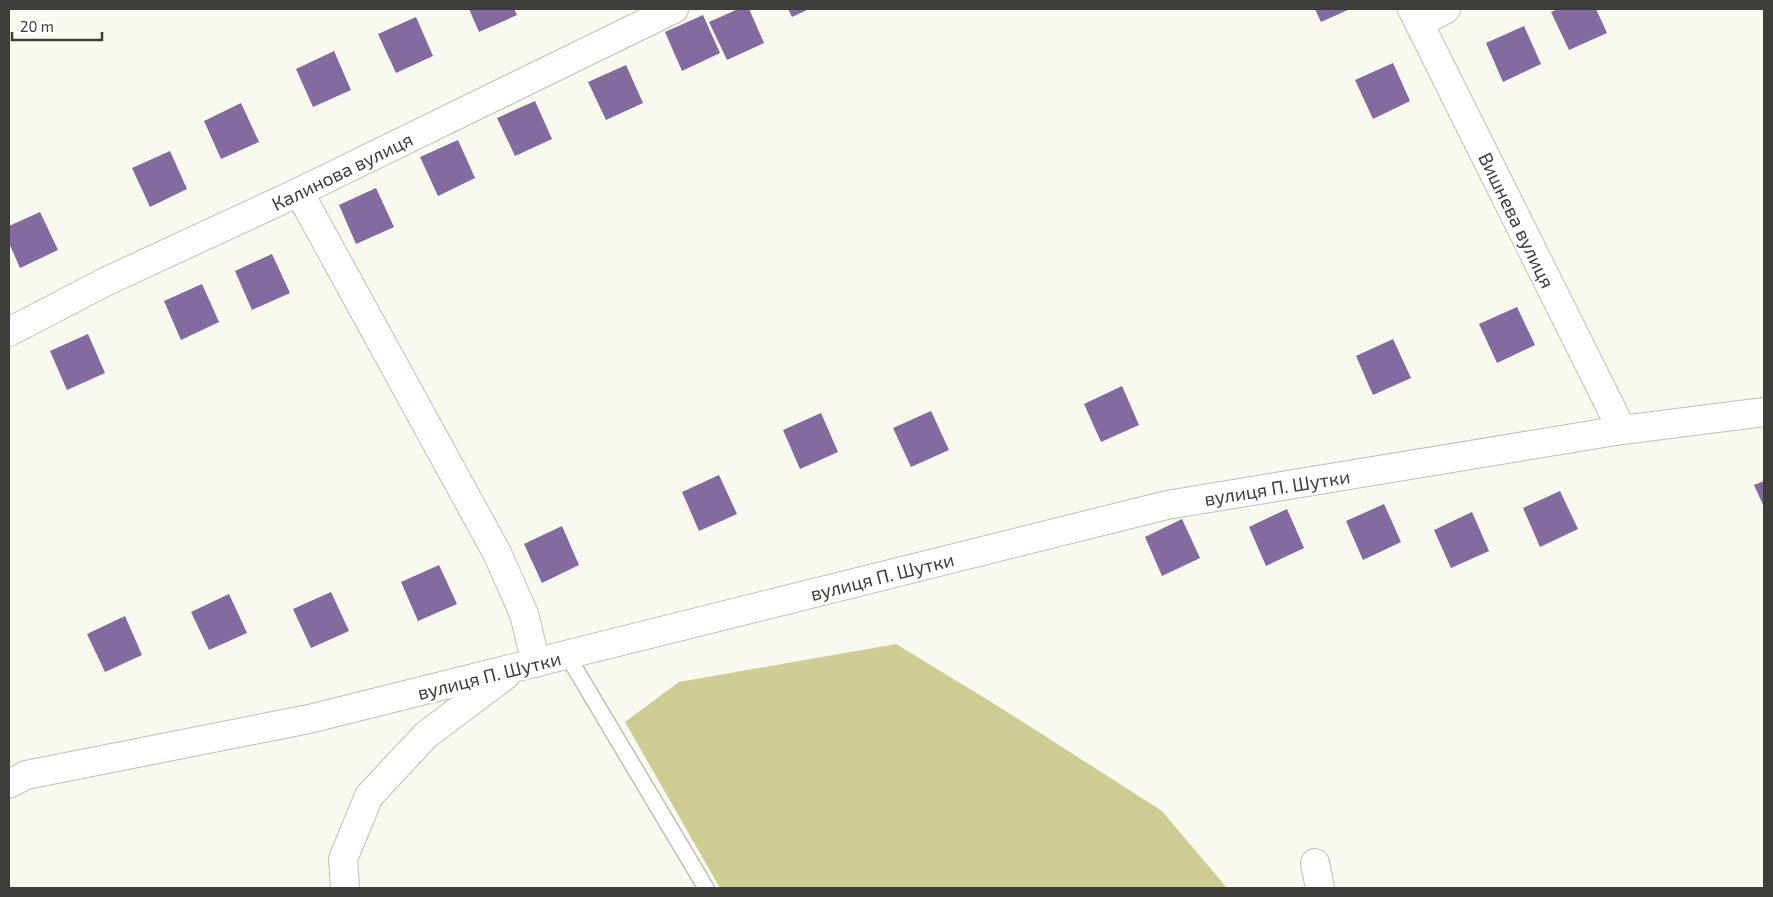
<svg xmlns="http://www.w3.org/2000/svg" width="1773" height="897" font-family="'Exo 2',sans-serif">
<rect width="100%" height="100%" fill="#f9f9ef"/>
<polygon fill="#cdcc93" points="896,644 1001,708 1162,811 1227,888 720,888 625,722 679,682"/>
<g fill="#836a9f">
<polygon points="469,9 514,9 517,15 479,32"/>
<polygon points="738,9 749,9 764,43 727,60 709,22"/>
<polygon points="788,9 809,9 792,17"/>
<polygon points="1315,9 1350,9 1321,22"/>
<polygon points="1558,9 1596,9 1607,33 1569,50 1551,12"/>
<polygon points="703,15 720,53 682,71 665,32"/>
<polygon points="416,17 433,56 396,73 378,34"/>
<polygon points="1524,26 1541,64 1503,82 1486,43"/>
<polygon points="334,51 351,90 313,107 296,69"/>
<polygon points="1393,63 1410,101 1373,119 1355,80"/>
<polygon points="626,65 643,103 606,120 588,82"/>
<polygon points="535,101 552,139 515,156 497,118"/>
<polygon points="241,103 259,142 221,159 204,121"/>
<polygon points="458,140 475,178 438,196 420,157"/>
<polygon points="170,151 187,189 150,207 132,168"/>
<polygon points="376,188 394,227 356,244 339,205"/>
<polygon points="40,212 58,250 20,268 9,243 9,226"/>
<polygon points="272,254 290,293 252,310 235,271"/>
<polygon points="202,284 219,322 181,340 164,301"/>
<polygon points="1517,307 1535,345 1497,363 1479,324"/>
<polygon points="88,334 105,373 67,390 50,351"/>
<polygon points="1393,339 1411,378 1373,395 1356,356"/>
<polygon points="1122,386 1139,425 1101,442 1084,404"/>
<polygon points="931,411 949,450 911,467 893,428"/>
<polygon points="821,413 838,452 800,469 783,430"/>
<polygon points="719,475 737,514 699,531 682,492"/>
<polygon points="1764,481 1764,507 1754,485"/>
<polygon points="1560,491 1578,529 1540,547 1523,508"/>
<polygon points="1384,504 1401,542 1363,560 1346,521"/>
<polygon points="1287,509 1304,548 1266,566 1249,527"/>
<polygon points="1472,512 1489,551 1451,568 1434,530"/>
<polygon points="1182,519 1200,558 1162,576 1145,537"/>
<polygon points="562,526 579,565 542,583 524,544"/>
<polygon points="439,565 457,604 418,621 401,582"/>
<polygon points="331,592 349,631 311,648 293,609"/>
<polygon points="229,594 247,633 209,650 191,612"/>
<polygon points="125,616 142,655 105,672 87,634"/>
</g>
<g fill="none" stroke-linecap="round" stroke-linejoin="round">
<defs>
<polyline id="service" points="567,655 706,888"/>
<g id="minor">
<polyline points="1412,9 1622,430"/>
<polyline points="1420,23 1446,9"/>
<polyline points="299,192 497,553 524,614 536,663"/>
<polyline points="9,332 105,282 299,192 674,9"/>
<polyline points="9,784 26,775 309,719 1167,505 1622,430 1764,412"/>
<polyline points="1315,863 1320,888"/>
<polyline points="345,888 343,859 369,796 426,735 506,675"/>
</g>
</defs>
<use href="#service" stroke="#bfbfb5" stroke-width="18"/>
<use href="#minor" stroke="#bfbfb5" stroke-width="30"/>
<use href="#service" stroke="#fff" stroke-width="15"/>
<use href="#minor" stroke="#fff" stroke-width="28"/>
</g>
<g text-anchor="middle" dominant-baseline="central" stroke-width="5" stroke-linejoin="round" paint-order="stroke">
<g font-size="19" fill="#3d3d39" stroke="#fff">
<text transform="translate(342 171) rotate(-26)">Калинова вулиця</text>
<text transform="translate(1517 220) rotate(64)">Вишнева вулиця</text>
<text transform="translate(1277 487) rotate(-9)">вулиця П. Шутки</text>
<text transform="translate(882 576) rotate(-14)">вулиця П. Шутки</text>
<text transform="translate(489 675) rotate(-14)">вулиця П. Шутки</text>
</g>
</g>
<rect width="1773" height="897" fill="none" stroke="#3d3d39" stroke-width="20"/>
<path d="M12 32v8h90v-8" fill="none" stroke="#3d3d39" stroke-width="2.5"/>
<text x="20" y="32" font-size="15" fill="#3d3d39" stroke="#ffffff" stroke-width="4" paint-order="stroke">20 m</text>
</svg>
